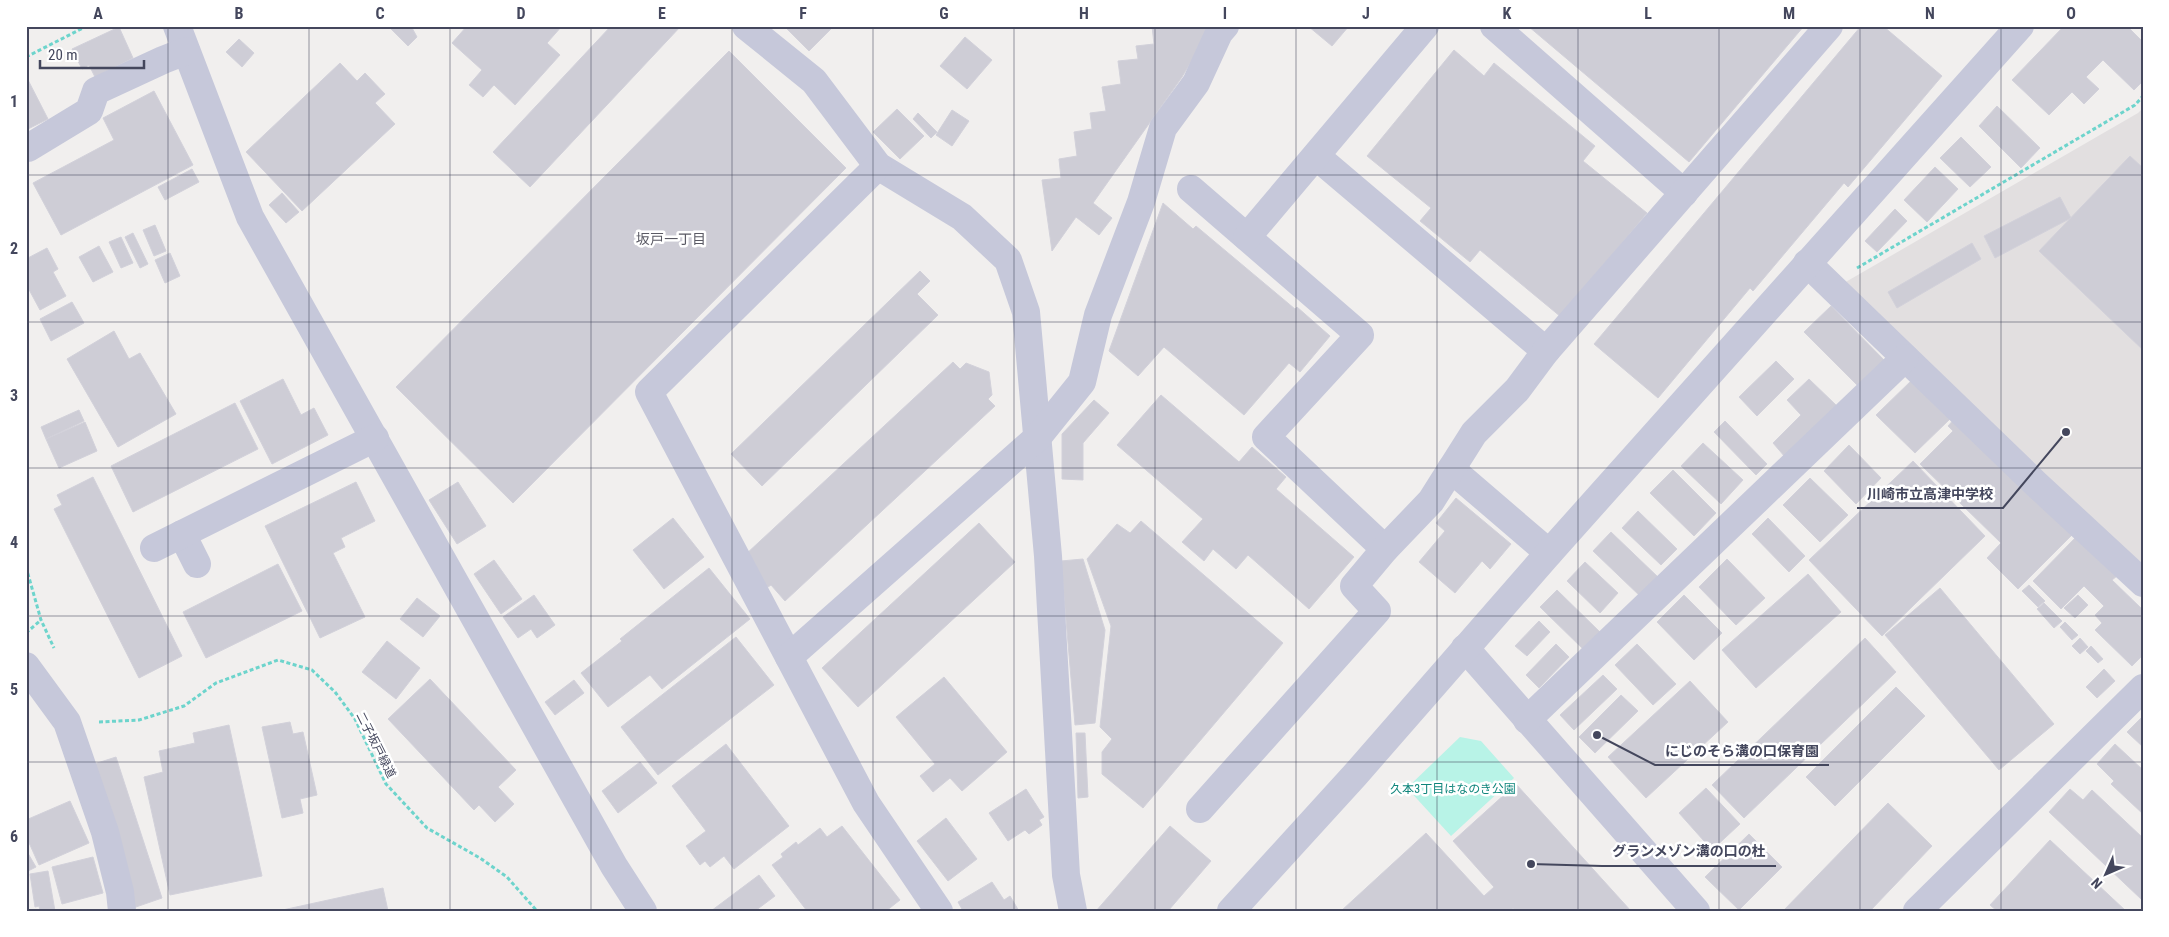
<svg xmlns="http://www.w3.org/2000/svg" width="2169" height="937" font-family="'Roboto Condensed','Noto Sans JP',sans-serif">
<rect width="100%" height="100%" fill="#f1efee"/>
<polygon fill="#e2dfe0" points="2143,108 2143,578 1837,287 2138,113"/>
<polygon fill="#b8f3e7" points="1460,737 1481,741 1514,778 1451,836 1407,788"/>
<g fill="#cecdd6" stroke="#d2d1da">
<polygon points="388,26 411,26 417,37 408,46"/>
<polygon points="467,26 562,26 547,43 560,55 515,105 494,85 483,97 469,85 482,70 452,43"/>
<polygon points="611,26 681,26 530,187 493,152"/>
<polygon points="784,26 834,26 809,51"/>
<polygon points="1152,26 1212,26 1182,77 1093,203 1112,218 1099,235 1076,217 1052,251 1042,180 1061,178 1059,159 1077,156 1074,132 1092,129 1090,113 1106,111 1102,87 1121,84 1118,61 1138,59 1136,46 1154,44"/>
<polygon points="1308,26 1349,26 1332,46"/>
<polygon points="1528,26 1804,26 1689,162"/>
<polygon points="1861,26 1883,26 1942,76 1848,187 1844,183 1753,291 1750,288 1658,398 1594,344"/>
<polygon points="2064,26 2127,26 2143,42 2143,81 2134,90 2103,60 2086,77 2099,89 2084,104 2072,92 2049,115 2012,80"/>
<polygon points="119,27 133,58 95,77 89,65 82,69 72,49"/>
<polygon points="965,37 992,60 967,89 940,66"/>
<polygon points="239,39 254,53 242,67 226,52"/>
<polygon points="1454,50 1484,76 1494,63 1595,146 1583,161 1647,213 1561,317 1480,250 1470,262 1420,221 1431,208 1367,156"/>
<polygon points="729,51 846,168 513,503 396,387"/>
<polygon points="340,63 357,81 365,73 385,94 375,103 395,124 302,211 246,152"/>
<polygon points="27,78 48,119 26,130 26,79"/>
<polygon points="154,91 193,165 61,235 33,183 114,140 103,118"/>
<polygon points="1997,106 2040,148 2021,168 1979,126"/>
<polygon points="897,109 924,136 900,159 873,132"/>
<polygon points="952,110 969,121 952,146 936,135"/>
<polygon points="918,113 937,132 931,138 913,119"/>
<polygon points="1961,137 1991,167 1970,187 1940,158"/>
<polygon points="2130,156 2143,168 2143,350 2039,251"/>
<polygon points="1935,167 1958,189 1927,222 1904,200"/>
<polygon points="192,169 199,182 165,200 158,187"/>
<polygon points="282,193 299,212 286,223 269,205"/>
<polygon points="2060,197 2071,218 1995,258 1984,236"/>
<polygon points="1163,203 1193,229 1196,226 1295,309 1297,307 1330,336 1300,372 1289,363 1244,415 1164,347 1138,376 1109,351"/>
<polygon points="1895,209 1907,221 1877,252 1865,241"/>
<polygon points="155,225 166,251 154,256 143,230"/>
<polygon points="133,233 148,264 140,268 125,237"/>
<polygon points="121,237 133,263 121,268 109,242"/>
<polygon points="1972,243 1981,259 1897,308 1888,292"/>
<polygon points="99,246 113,272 93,282 79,257"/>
<polygon points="47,248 58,269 53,272 66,296 40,310 26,284 26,259"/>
<polygon points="170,253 180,276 165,283 155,260"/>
<polygon points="920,271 930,281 917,294 938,315 762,486 731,454"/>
<polygon points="72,302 84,323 51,341 40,319"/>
<polygon points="1831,306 1886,362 1860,388 1804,332"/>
<polygon points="114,331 129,359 140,353 176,414 118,447 67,359"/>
<polygon points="1776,361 1794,379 1757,416 1739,397"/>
<polygon points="953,362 960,369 966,363 989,372 992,395 988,399 995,406 785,601 771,585 768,587 754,573 758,569 745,555"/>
<polygon points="283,379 301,415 314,408 328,435 272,464 240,401"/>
<polygon points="1809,379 1837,406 1785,457 1773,443 1801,415 1787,400"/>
<polygon points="1913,379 1951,418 1915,453 1876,415"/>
<polygon points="1161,395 1239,462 1252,447 1286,477 1276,489 1354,557 1309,609 1248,555 1236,569 1213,549 1204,561 1182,542 1203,519 1117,445"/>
<polygon points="1094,400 1109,413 1083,443 1083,480 1062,479 1062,434"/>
<polygon points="235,403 258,449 133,512 111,466"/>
<polygon points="79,410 84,421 46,439 41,427"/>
<polygon points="1956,417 2074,533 2018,589 1987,558 2001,543 1920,464 1953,431 1948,426"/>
<polygon points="1725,421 1767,464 1756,475 1714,432"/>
<polygon points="85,422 97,451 59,468 46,439"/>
<polygon points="1703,443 1743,480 1721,504 1681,466"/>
<polygon points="1849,445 1881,478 1856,504 1824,471"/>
<polygon points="1913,461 1985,536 1882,636 1809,560"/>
<polygon points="1673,470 1716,513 1694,536 1650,493"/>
<polygon points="93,477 182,656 139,678 54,509 62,505 57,495"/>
<polygon points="1810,478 1848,515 1820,542 1783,505"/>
<polygon points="356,482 375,521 341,538 345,547 333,553 365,617 320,638 265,526"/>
<polygon points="458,482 486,526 457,544 429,500"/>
<polygon points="1456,498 1511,544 1490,569 1482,561 1455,593 1419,562 1445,531 1436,523"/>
<polygon points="1638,511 1677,549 1661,565 1622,528"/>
<polygon points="673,518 704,557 664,589 633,550"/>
<polygon points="1768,518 1805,556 1789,572 1752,534"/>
<polygon points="1141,521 1283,643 1143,808 1102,774 1102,752 1112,739 1100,727 1111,626 1087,559 1117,524 1130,533"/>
<polygon points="979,523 1015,562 858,707 822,668"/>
<polygon points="1611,532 1659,578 1641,597 1593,551"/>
<polygon points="2077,536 2117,576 2112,580 2143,610 2143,655 2132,666 2095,630 2102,623 2095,615 2104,606 2084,586 2061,609 2033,581"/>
<polygon points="1083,559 1105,630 1095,723 1075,725 1061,561"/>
<polygon points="1727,559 1765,598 1736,625 1699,587"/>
<polygon points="494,560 522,599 501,614 474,574"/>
<polygon points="1585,562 1618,593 1600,613 1567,581"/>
<polygon points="278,564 302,611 206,658 183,612"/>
<polygon points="709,568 750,619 662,689 650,675 608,707 581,673 622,641 620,639"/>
<polygon points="1808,574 1841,612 1756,688 1722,650"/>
<polygon points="2029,585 2045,601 2038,607 2022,591"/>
<polygon points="1940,588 2054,724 1999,770 1885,635"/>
<polygon points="1557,590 1602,634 1585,651 1540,607"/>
<polygon points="534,595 555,625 537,638 531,629 518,638 503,617"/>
<polygon points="1684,595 1722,633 1694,660 1657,622"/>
<polygon points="2078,595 2088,605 2075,618 2064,608"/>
<polygon points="417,598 440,616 423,637 400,619"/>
<polygon points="2044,603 2062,621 2054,628 2037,609"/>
<polygon points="1539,621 1550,632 1527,656 1515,646"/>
<polygon points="2065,622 2078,635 2072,640 2060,627"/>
<polygon points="736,637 774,685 658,775 621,727"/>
<polygon points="1865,638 1896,672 1744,818 1712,785"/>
<polygon points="2080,638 2088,647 2080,654 2072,646"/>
<polygon points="387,641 420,668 396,699 362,672"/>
<polygon points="1556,644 1569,657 1539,688 1526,675"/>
<polygon points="1637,644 1676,684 1653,705 1615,665"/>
<polygon points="2091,646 2103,659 2098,663 2086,651"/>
<polygon points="2104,669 2115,681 2097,698 2086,687"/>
<polygon points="1603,675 1617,689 1574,730 1560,715"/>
<polygon points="944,677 1007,752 962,791 950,778 933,792 920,776 935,764 896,717"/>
<polygon points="430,679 516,770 498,787 514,804 495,822 479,805 474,810 388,719"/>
<polygon points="574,680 584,693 555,715 545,702"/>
<polygon points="1690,681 1728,722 1646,798 1608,757"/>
<polygon points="1896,687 1925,716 1835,806 1806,777"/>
<polygon points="1621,695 1638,711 1595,753 1579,737"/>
<polygon points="2143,716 2143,747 2127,732"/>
<polygon points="290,722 293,734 303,732 317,795 300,799 303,813 282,818 262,727"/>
<polygon points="229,725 262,876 170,895 144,777 163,772 159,751 195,743 193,733"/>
<polygon points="1076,733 1085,733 1088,797 1078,798"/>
<polygon points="726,744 789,826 734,869 724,856 710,867 705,861 700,865 686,846 706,831 672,786"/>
<polygon points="2115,744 2143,770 2143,814 2111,784 2114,781 2097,764"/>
<polygon points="116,757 162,898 133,908 91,765"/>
<polygon points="640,762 657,783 618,813 602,791"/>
<polygon points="1516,784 1631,911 1516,911 1513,908 1510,911 1341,911 1426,833 1484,896 1494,887 1453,841"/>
<polygon points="1706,788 1740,824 1712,850 1679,813"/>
<polygon points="1026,789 1044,817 1039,820 1042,825 1029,834 1025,830 1008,841 989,813"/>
<polygon points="2070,789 2083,800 2092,790 2143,838 2143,897 2141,899 2049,812"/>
<polygon points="70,801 89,843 39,865 26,836 26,820"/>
<polygon points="1888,803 1932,846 1870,911 1783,911"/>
<polygon points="946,818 977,859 948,881 917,841"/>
<polygon points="842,826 900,900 886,911 807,911 772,865 783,857 781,854 796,842 798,845 820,828 827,837"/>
<polygon points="1170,826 1211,861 1168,911 1096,911"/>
<polygon points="1749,834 1782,867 1739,910 1705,877"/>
<polygon points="2050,840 2126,911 1997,911 1990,905"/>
<polygon points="26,850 36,867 26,872"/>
<polygon points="93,857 103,893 62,904 52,867"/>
<polygon points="48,871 55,911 40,911 39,906 35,907 30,874"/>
<polygon points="759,875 775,896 755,911 711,911"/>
<polygon points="992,882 1004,900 1010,896 1019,911 963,911 958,902"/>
<polygon points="383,888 388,911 278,911"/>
</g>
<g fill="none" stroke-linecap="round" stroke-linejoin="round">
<g stroke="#6dd4cc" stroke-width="3" stroke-dasharray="4 2.5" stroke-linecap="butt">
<polyline points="26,57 87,26"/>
<polyline points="1857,268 2135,105 2143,96"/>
<polyline points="26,567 41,620 54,648"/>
<polyline points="26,633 41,620"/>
<polyline points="99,722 139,720 184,706 216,683 278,660 312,670 335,692 355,719 386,784 427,828 480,858 507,877 537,911"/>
</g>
<g stroke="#c6c8da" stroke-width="28">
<polyline points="177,26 250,217 614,866 643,911"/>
<polyline points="746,26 814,81 878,166 962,217 1008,260 1026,312 1048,556 1066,875 1073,911"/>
<polyline points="1494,26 1684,193"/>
<polyline points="28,148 89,111 96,91 163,60 186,51"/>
<polyline points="1316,156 1546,351"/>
<polyline points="878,166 649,392 866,803 939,911"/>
<polyline points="1191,189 1360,335 1266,437 1385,549"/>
<polyline points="1247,237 1425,26"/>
<polyline points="1807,263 2036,484 2143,583"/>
<polyline points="1451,469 1549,553"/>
<polyline points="182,534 197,564"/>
<polyline points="154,548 375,438"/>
<polyline points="1465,648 1696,911"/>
<polyline points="789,657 1037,438 1082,382 1098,315 1141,202 1163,128 1196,83 1219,33 1225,26"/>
<polyline points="26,666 67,722 105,832 120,892 122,911"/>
<polyline points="1527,720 1905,358"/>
<polyline points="1200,809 1377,611 1354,586 1385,549 1431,501 1474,433 1517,390 1546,351 1829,26"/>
<polyline points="1231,911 1355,775 1549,553 2020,26"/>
<polyline points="1917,911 2143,688"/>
</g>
</g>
<path fill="none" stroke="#44475d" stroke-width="1" stroke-opacity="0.55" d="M168,26v885M309,26v885M450,26v885M591,26v885M732,26v885M873,26v885M1014,26v885M1155,26v885M1296,26v885M1437,26v885M1578,26v885M1719,26v885M1860,26v885M2001,26v885M26,175h2117M26,322h2117M26,468h2117M26,616h2117M26,762h2117"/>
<g text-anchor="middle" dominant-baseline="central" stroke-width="5" stroke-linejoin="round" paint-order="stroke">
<g font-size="12" fill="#44475d" stroke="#fff">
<text transform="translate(376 745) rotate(63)">二子坂戸緑道</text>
</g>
<g font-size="12" fill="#0e857b" stroke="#fff">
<text x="1453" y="789">久本3丁目はなのき公園</text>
</g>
<g font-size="14" fill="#5a5a64" stroke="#fff">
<text x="671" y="239">坂戸一丁目</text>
</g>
</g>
<path fill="none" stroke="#44475d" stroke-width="2" d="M2066 432L2003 508H1857M1597 735L1655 765H1829M1531 864L1602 866H1776"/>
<g fill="#44475d" stroke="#fff" stroke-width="2">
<circle cx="2066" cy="432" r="5"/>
<circle cx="1597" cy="735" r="5"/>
<circle cx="1531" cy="864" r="5"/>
</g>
<g font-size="14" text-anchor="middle" font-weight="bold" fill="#44475d" stroke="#fff" stroke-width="5" stroke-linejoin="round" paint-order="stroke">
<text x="1930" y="499">川崎市立高津中学校</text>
<text x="1742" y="756">にじのそら溝の口保育園</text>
<text x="1689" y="856">グランメゾン溝の口の杜</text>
</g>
<rect width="2169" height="937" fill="none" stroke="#ffffff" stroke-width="55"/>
<g transform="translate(2106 874) rotate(225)" stroke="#ffffff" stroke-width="4" paint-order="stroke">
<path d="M0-4L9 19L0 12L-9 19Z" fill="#44475d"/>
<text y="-8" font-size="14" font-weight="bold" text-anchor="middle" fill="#44475d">N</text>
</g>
<path d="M40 60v8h104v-8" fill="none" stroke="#44475d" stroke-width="2.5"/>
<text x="48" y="60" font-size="15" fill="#44475d" stroke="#ffffff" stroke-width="4" paint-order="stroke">20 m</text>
<rect x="28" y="28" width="2114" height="882" fill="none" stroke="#44475d" stroke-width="2"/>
<g font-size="16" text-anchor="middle" font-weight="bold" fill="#44475d">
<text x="98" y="19">A</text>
<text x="239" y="19">B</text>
<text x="380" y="19">C</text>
<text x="521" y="19">D</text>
<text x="662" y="19">E</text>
<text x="803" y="19">F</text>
<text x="944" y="19">G</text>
<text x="1084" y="19">H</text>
<text x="1225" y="19">I</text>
<text x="1366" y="19">J</text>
<text x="1507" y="19">K</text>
<text x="1648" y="19">L</text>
<text x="1789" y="19">M</text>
<text x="1930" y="19">N</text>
<text x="2071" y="19">O</text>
<text x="14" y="107">1</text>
<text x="14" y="254">2</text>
<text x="14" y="401">3</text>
<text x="14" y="548">4</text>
<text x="14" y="695">5</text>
<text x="14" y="842">6</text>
</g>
</svg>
